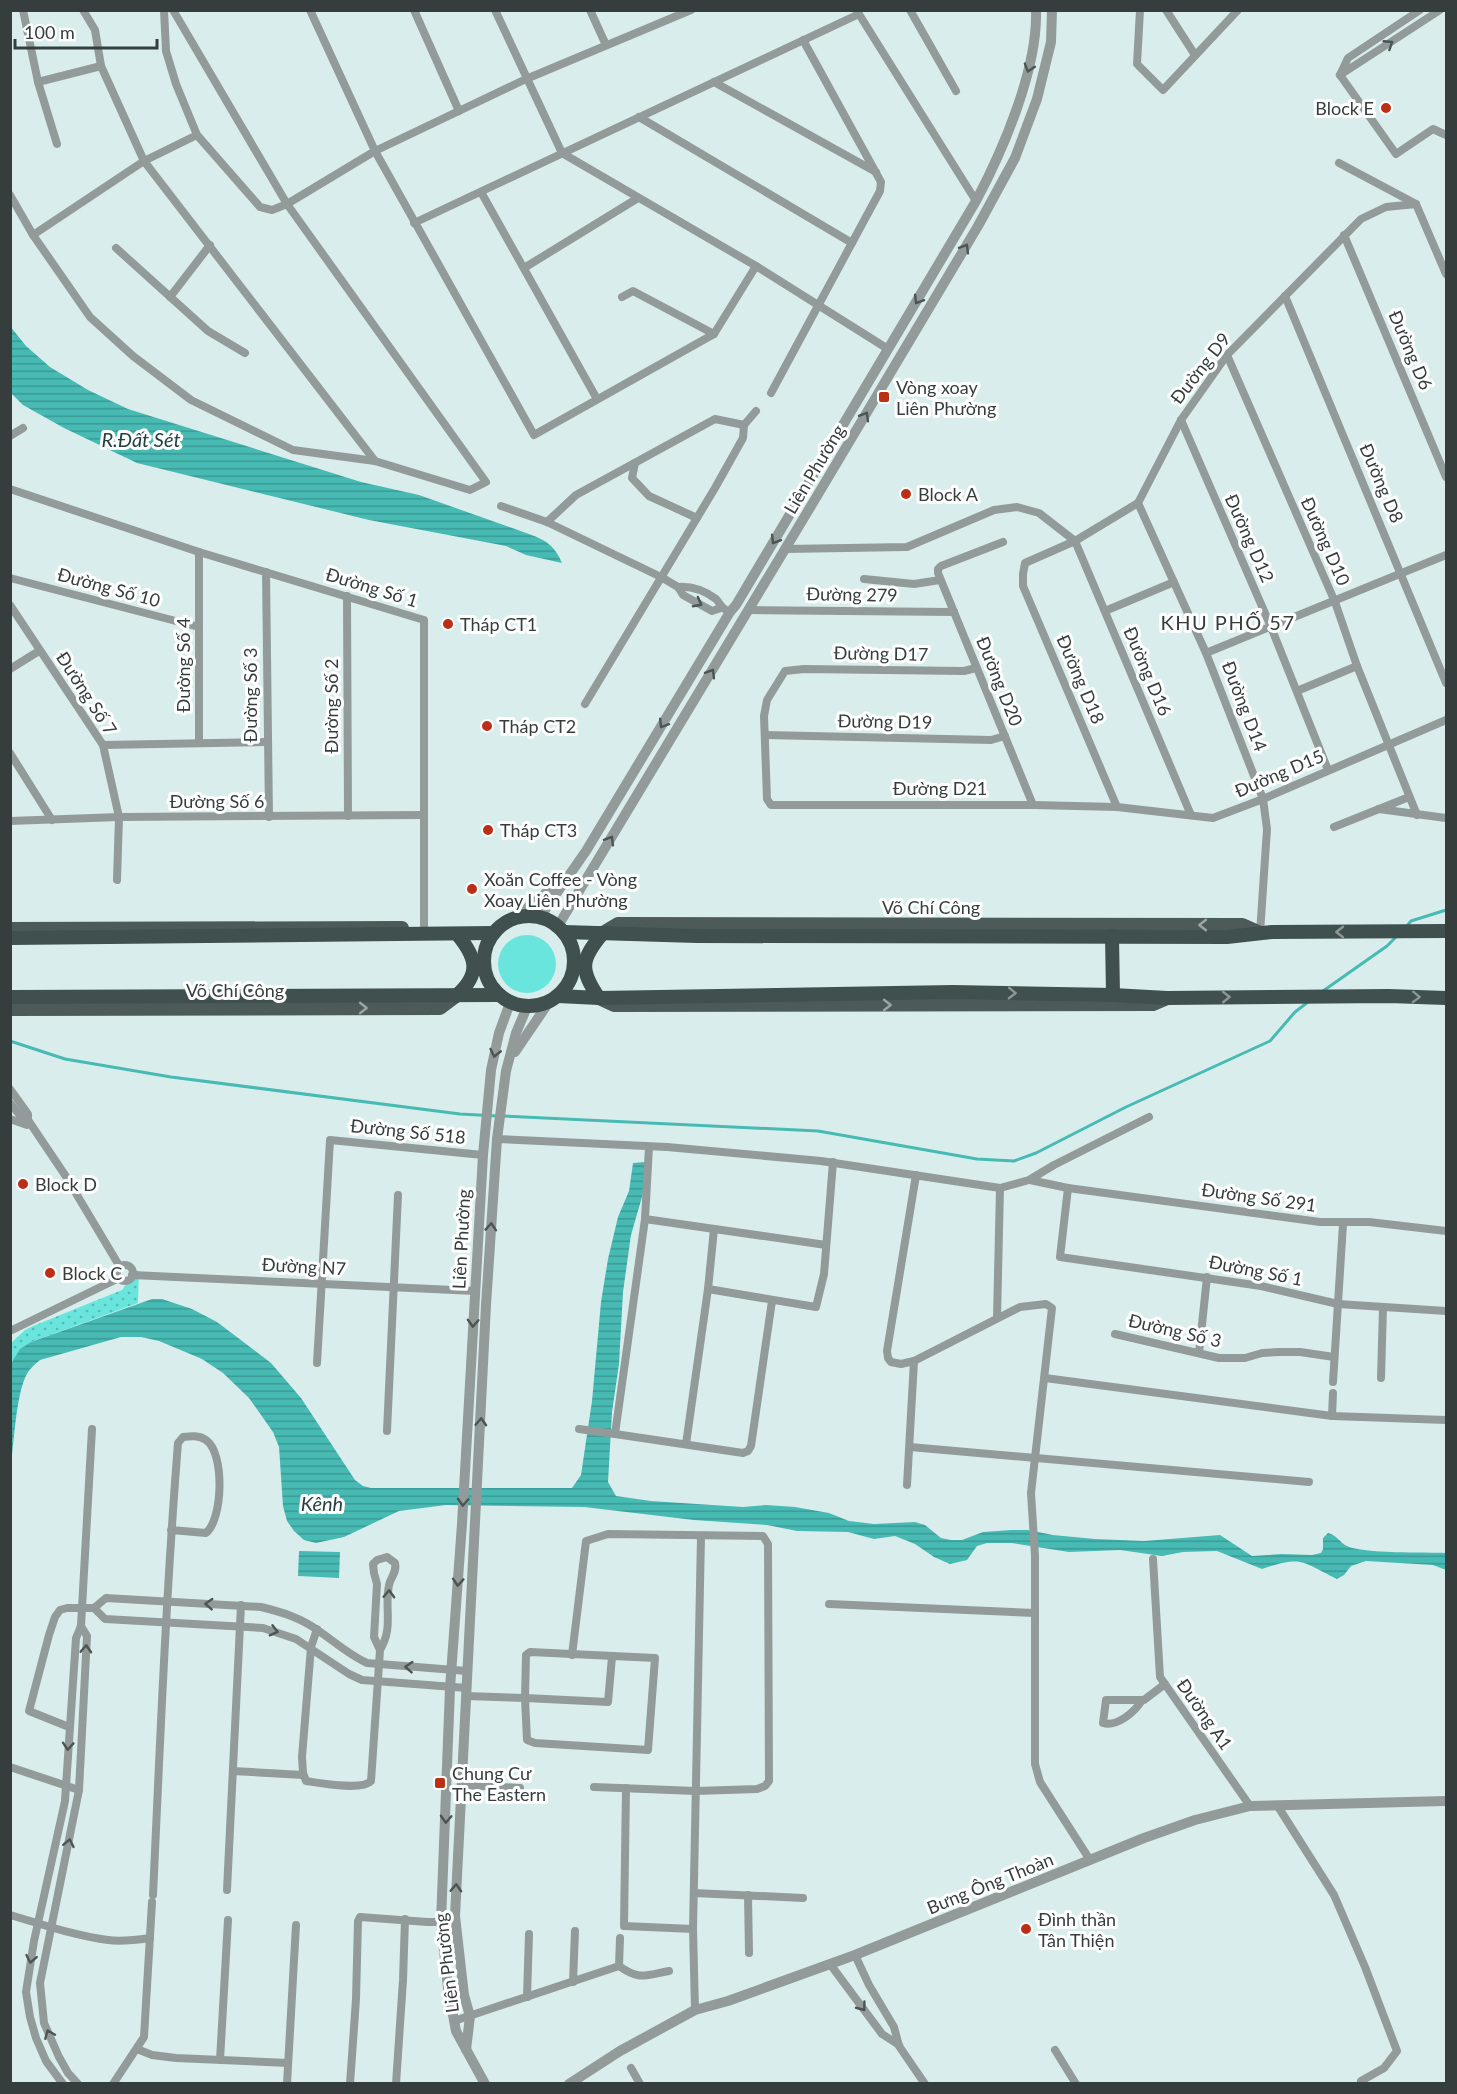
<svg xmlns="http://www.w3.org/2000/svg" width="1457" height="2094" font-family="Lato,sans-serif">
<defs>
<pattern id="park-dots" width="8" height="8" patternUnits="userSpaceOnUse" patternTransform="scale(1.5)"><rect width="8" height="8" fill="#69e5de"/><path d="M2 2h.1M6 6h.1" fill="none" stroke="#57bbb5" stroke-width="1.8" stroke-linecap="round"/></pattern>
<pattern id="water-rules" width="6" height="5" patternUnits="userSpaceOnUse" patternTransform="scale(1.5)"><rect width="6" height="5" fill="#47bab4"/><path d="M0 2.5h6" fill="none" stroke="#3c9994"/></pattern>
</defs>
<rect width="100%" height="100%" fill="#d9eeec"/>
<circle fill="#69e5de" cx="527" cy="964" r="29"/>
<polygon fill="url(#park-dots)" points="134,1270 139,1271 138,1303 31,1342 11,1365 11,1343 25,1330 33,1326 122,1290 132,1277"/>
<g fill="url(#water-rules)">
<path d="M10,326l16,20 24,21 38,23 40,19 233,73 58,13 110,39c17,6 26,12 33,29l-36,-8 -20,-9 -137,-26 -232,-57 -73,-35 -41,-23 -12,-12z"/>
<path d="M645,1162l-1,28 -13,45 -8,57 -4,72 -7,48 -4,70 8,14 35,5 92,6 23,-2 29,2 34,6 20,8 25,3 41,-2 10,3 16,13 10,2h11l21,-8 28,-2h17l25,5 42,4 49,2 76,-6 32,21 30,-2 30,1 9,-2 2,-4v-11l5,-5c9,2 12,10 19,13 16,8 79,6 99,7v17l-13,-5 -67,-4 -15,5 -7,9 -7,4c-35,-17 -34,-24 -75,-10l-45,-18 -34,1 -21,4 -42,-6 -51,2 -57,-9h-25l-10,3 -10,14 -17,4 -16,-7 -19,-13 -20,-8 -21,3 -26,-7 -51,-1 -30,-6 -73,-5 -110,-13 -138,-2 -47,6 -55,26 -28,6 -12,-3 -10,-9 -7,-10 -4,-15 -4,-59 -6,-15 -24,-34 -26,-25 -21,-14 -43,-18 -18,-4h-20l-81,23c-6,5 -12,10 -15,18 -9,21 -11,63 -14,87v-101l9,-15 11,-7 121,-43h10l30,10 25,13 54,41 30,35 54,82 8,6 8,2h201l9,-13 11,-74 9,-99 7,-43 10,-42 11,-26 4,-28z"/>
<polygon points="299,1551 340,1552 339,1578 298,1576"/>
</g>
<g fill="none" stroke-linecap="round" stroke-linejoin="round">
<g stroke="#47bab4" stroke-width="3">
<polyline points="1406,927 1411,921 1446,910"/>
<polyline points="1323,991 1387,946 1397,936"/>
<polyline points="10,1041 65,1059 171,1077 460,1114 497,1116"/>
<polyline points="503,1116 818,1131 977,1159 1014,1161 1036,1153 1126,1107 1270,1041 1295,1012 1308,1002"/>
</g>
<g stroke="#929b9a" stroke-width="8">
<polyline points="23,10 38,82 57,144"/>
<polyline points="83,10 95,30 101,66 144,161 375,461"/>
<polyline points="164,10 166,51 176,84 197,135 260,207 272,210 287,204 375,151 526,79 691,10"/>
<polyline points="310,10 375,151 534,435 714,334 756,266"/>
<polyline points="414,10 459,111"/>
<polyline points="495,10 562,153 756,266 888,349"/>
<polyline points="590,10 606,45"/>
<polyline points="910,10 956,91"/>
<polyline points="1140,10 1137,64 1163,90 1238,10"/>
<polyline points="1166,10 1195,55"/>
<polyline points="857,11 976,201"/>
<polyline points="1340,75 1396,154 1433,129 1446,135"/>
<polyline points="1340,75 1440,10"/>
<polyline points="1340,75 1348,58 1420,10"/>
<polyline points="38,82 101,66"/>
<polyline points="714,82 876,172"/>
<polyline points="639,117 852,243"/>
<polyline points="1339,163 1416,204 1446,274"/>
<polyline points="481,192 597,399"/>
<polyline points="10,195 33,235 90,317 133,356 191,400 293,450 375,461 470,490 486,482 287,204 173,10"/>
<polyline points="414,223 859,14"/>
<polyline points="33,235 144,161 197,135"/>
<polyline points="1344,235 1446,477"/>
<polyline points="116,248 208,331 245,353"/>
<polyline points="524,268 638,198"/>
<polyline points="1285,296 1446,683"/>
<polyline points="170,297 210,245"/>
<polyline points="622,297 633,291 714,334"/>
<polyline points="1227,355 1335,602 1357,666 1417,815"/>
<polyline points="771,393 880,191 881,182 803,40"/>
<polyline points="1181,420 1271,627 1328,770"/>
<polyline points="10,436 23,428"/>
<polyline points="635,463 632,478 649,496 697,518"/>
<polyline points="10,489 199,552 424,620 424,934"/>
<polyline points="1138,503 1206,653 1263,799 1267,829 1260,933"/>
<polyline points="501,506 547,522 661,577 678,587 683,595 712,611 721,608"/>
<polyline points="547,522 576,495 715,419 744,425 756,411"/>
<polyline points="1003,542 941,566 938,569 938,573 1033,805"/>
<polyline points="785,549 907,547 994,510 1017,507 1039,513 1075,541 1191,815"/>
<polyline points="199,552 199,742"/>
<polyline points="266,572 269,817"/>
<polyline points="10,578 199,627"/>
<polyline points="864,579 914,584 940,580"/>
<path d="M678,587c13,-1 27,4 38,12 4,4 4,8 10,11"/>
<polyline points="347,596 348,816"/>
<polyline points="10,605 103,745 119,817 117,880"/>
<polyline points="749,610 954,612"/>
<polyline points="1105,611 1174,582"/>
<polyline points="1206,653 1446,555"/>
<polyline points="976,668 964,671 804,669 785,671 767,700 764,716 767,799 771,805 1033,805 1117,807 1213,818 1263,799 1446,720"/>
<polyline points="10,669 39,651"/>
<polyline points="1297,691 1357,666"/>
<polyline points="585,704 715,488 743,438 744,425"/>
<polyline points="765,735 991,740 1005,736"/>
<polyline points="103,745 267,742"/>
<polyline points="10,753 52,820"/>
<polyline points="1117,807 1023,586 1023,574 1025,563 1075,541 1138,503 1181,420 1227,355 1361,219 1386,207 1416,204"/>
<polyline points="1379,809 1446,818"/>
<polyline points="10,821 119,817 424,815"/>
<polyline points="1334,827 1409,797"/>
<polyline points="10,1089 28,1114 28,1120 65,1175 120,1267"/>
<polyline points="10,1103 22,1118 28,1120"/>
<polyline points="10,1119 27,1125"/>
<polyline points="497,1139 667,1147 821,1161 1000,1188 1029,1180 1054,1165 1149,1117"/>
<polyline points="649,1147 645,1219 615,1434 743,1453 748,1451 751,1446 772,1301"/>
<polyline points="916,1175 887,1351 888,1358 891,1362 901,1364 914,1361 1020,1307 1046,1304 1052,1308 1031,1493 1035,1556 1035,1764 1040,1782 1090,1860"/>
<polyline points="1030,1180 1068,1188 1320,1222 1369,1222 1446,1231"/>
<polyline points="1068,1188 1060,1257 1261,1286 1338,1304 1446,1311"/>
<polyline points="645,1219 826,1245"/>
<circle cx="125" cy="1273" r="8"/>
<polyline points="132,1275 475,1291"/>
<polyline points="708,1289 816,1307 824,1274 833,1162"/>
<polyline points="997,1318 1000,1188"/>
<polyline points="10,1331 119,1278"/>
<polyline points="1115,1334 1219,1358 1245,1358 1262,1353 1279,1352 1300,1352 1334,1357"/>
<polyline points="1199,1353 1207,1277"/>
<polyline points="317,1363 330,1140 483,1155"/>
<polyline points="1045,1378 1332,1416 1446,1420"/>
<polyline points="1381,1378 1383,1307"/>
<polyline points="1333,1382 1343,1224"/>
<polyline points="1332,1416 1333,1393"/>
<polyline points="579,1429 615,1434"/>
<polyline points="387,1431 398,1195"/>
<polyline points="686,1444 708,1289 714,1229"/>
<polyline points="910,1447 1309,1482"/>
<polyline points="907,1485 914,1361"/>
<polyline points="1153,1559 1160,1677 1250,1806"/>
<polyline points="829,1604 1035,1613"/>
<path d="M94,1608l12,-10 155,9c21,5 40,11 58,24 16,11 30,24 48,32l100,8"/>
<path d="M317,1629l-6,18 -9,110 1,16 3,8c14,2 56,10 65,0l9,-131c14,-24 4,-40 9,-65 2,-9 8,-12 6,-22l-8,-6 -10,3 -4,4 1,9 3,11 -3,53 6,13"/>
<polyline points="572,1655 586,1541 608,1534 763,1536 768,1544 769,1781 765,1786 757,1789 696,1791 594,1787"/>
<polyline points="466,1696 525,1698 526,1655 530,1652 655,1658 648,1750 535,1743 527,1740 525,1698 608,1702 612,1657"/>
<path d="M1142,1700c-7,12 -25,27 -39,23l3,-23h38l21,-16"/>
<polyline points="69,1727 29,1711 49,1635 55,1617 60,1610 67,1608 94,1608 105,1619 263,1628 296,1639 349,1674 362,1680 467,1688"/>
<polyline points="10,1767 79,1790"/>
<polyline points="233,1771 303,1775"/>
<polyline points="463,1785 520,1788"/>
<polyline points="626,1788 624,1926 693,1929"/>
<polyline points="1277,1805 1334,1895 1365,1967 1397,2051 1384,2068 1361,2081"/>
<polyline points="227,1890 241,1605"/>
<polyline points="694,1893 803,1898"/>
<path d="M153,1895c7,-151 13,-301 25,-452l5,-6c8,-1 16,-2 23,3 19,13 17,79 0,93l-35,-3"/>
<polyline points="748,1895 749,1953"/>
<path d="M10,1915c32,9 65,21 98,25 14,2 28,0 42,-2"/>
<polyline points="855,1955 869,1985 894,2027 899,2046 925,2084"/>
<polyline points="830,1964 882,2034 899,2045"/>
<polyline points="619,1966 620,1938"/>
<polyline points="573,1982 575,1931"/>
<polyline points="527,1997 529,1934"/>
<polyline points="695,2010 693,1929 701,1536"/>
<path d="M454,2021l165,-55c21,15 27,9 50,5"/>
<polyline points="137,2049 152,2055 176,2058 288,2063"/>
<polyline points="1055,2050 1076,2084"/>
<polyline points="220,2060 228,1920"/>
<polyline points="631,2068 640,2084"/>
<polyline points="63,2084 46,2061 36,2038 30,2017 26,1992 34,1941 65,1801 76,1638 81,1626 92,1429"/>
<polyline points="78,2084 68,2073 59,2057 44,2023 40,1983 79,1790 87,1636 81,1626"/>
<polyline points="113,2084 144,2037 152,1902"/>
<polyline points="287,2084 296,1925"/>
<polyline points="350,2084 356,1999 358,1921 360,1917 427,1922 441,1922"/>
<polyline points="396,2084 403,1980 405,1919"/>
</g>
<g stroke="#929b9a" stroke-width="10">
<path d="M540,917l46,-66 144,-239 6,-7 240,-404c27,-51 62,-132 60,-191"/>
<polyline points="513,918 542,897 559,879"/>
<polyline points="558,926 814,501 978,226 1015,158 1037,99 1051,42 1052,10"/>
<polyline points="515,1052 549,1002"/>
<polyline points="466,2050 470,2016 464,1995 455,1916 486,1305 497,1139 506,1071 516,1033 527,1007"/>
<polyline points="485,2084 456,2031 448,1988 441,1922 450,1688 462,1524 483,1155 491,1070 499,1033 510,1003"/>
<polyline points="569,2084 620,2051 695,2010 728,2001 855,1955 1144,1838 1195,1820 1250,1806 1446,1801"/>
</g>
<g stroke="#4c5b5a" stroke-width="14">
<polyline points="10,929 402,928"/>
<polyline points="603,933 618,924 1242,925 1260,933"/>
<polyline points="599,998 614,1005 1153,1004 1167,998"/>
<polyline points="10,1009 440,1008 456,996"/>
</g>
<g stroke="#40504e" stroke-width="14">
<circle cx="529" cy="961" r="45"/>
<polyline points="564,932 697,936 1227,937 1272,932 1446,931"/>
<polyline points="1112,936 1113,995"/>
<polyline points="10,938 493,933"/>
<path d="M456,996c25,-22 21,-38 1,-62"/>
<polyline points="558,996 599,998 953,992 1113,995 1167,998 1389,996 1446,998"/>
<polyline points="10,997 498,995"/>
<path d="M599,998c-20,-29 -18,-39 4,-65"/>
</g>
</g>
<defs><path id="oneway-chevron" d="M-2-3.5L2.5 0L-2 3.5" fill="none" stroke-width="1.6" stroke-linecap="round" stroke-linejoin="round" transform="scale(1.5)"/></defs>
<g stroke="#4c5554">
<use href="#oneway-chevron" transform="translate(1389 44) rotate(-33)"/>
<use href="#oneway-chevron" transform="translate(1029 68) rotate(107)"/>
<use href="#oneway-chevron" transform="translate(965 248) rotate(-59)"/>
<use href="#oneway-chevron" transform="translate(918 300) rotate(121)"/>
<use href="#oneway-chevron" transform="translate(865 416) rotate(-59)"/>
<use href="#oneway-chevron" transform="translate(775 540) rotate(121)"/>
<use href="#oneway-chevron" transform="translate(698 603) rotate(28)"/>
<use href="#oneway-chevron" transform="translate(711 673) rotate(-59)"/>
<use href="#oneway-chevron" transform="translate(663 724) rotate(122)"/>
<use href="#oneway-chevron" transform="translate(610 840) rotate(-59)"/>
<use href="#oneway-chevron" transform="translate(495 1053) rotate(103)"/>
<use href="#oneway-chevron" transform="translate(491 1227) rotate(-86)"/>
<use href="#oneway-chevron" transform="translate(473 1323) rotate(93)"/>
<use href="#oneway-chevron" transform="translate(481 1422) rotate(-87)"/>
<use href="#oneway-chevron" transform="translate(463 1502) rotate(93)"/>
<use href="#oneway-chevron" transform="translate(458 1582) rotate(94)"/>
<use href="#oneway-chevron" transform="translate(389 1594) rotate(-88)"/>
<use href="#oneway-chevron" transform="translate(209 1604) rotate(-177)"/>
<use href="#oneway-chevron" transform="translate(274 1631) rotate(15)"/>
<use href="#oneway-chevron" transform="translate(86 1649) rotate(-87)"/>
<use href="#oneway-chevron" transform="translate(409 1667) rotate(-176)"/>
<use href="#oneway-chevron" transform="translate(68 1746) rotate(94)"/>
<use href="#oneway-chevron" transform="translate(446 1819) rotate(93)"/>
<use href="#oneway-chevron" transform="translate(69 1843) rotate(-78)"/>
<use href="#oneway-chevron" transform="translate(456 1888) rotate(-87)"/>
<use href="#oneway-chevron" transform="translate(31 1959) rotate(101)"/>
<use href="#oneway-chevron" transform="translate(862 2007) rotate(53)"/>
<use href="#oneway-chevron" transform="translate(49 2034) rotate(-113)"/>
</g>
<g stroke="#9da5a4">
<use href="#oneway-chevron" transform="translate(1203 925) rotate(-180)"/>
<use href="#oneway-chevron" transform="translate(887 1005)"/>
<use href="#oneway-chevron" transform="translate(363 1008)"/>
</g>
<g stroke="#8c9695">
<use href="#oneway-chevron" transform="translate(1340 932) rotate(180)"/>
<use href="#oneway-chevron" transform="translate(1012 993) rotate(1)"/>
<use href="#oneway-chevron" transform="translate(1226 997) rotate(-1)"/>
<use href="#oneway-chevron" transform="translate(1416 997) rotate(2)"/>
</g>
<g fill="#bb2f17" stroke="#fff" stroke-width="2">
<circle cx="1386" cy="108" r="6"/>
<rect x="878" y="391" width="12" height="12" rx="3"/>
<circle cx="906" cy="494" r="6"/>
<circle cx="448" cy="624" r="6"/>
<circle cx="487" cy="726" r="6"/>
<circle cx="488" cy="830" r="6"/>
<circle cx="472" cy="889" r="6"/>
<circle cx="23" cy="1184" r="6"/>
<circle cx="50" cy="1273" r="6"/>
<rect x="434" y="1777" width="12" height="12" rx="3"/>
<circle cx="1026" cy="1929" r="6"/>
</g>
<g text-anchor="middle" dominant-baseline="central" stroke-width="6" stroke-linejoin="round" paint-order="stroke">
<g font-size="18" fill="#353e3d" stroke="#fff" text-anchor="start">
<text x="1374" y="108" text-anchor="end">Block E</text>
<text x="896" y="387">Vòng xoay<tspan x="896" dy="21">Liên Phường</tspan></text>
<text x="918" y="494">Block A</text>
<text x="460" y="624">Tháp CT1</text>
<text x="499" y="726">Tháp CT2</text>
<text x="500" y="830">Tháp CT3</text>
<text x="484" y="879">Xoăn Coffee - Vòng<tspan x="484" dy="21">Xoay Liên Phường</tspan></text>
<text x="35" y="1184">Block D</text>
<text x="62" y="1273">Block C</text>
<text x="452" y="1773">Chung Cư<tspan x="452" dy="21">The Eastern</tspan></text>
<text x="1038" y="1919">Đình thần<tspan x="1038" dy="21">Tân Thiện</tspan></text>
</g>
<g font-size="18" fill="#353e3d" stroke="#fff">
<text transform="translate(1411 350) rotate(67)">Đường D6</text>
<text transform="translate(1200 368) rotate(-52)">Đường D9</text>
<text transform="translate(814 469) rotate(-59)">Liên Phường</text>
<text transform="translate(1382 483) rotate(67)">Đường D8</text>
<text transform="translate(1250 538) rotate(66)">Đường D12</text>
<text transform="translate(1326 541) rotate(66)">Đường D10</text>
<text transform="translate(109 587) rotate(15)">Đường Số 10</text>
<text transform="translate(372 587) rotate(17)">Đường Số 1</text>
<text transform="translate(852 594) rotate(1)">Đường 279</text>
<text transform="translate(881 653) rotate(1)">Đường D17</text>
<text transform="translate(183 665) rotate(-90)">Đường Số 4</text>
<text transform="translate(1148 671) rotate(67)">Đường D16</text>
<text transform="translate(1081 679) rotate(67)">Đường D18</text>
<text transform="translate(1000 681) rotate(68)">Đường D20</text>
<text transform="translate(87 693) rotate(57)">Đường Số 7</text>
<text transform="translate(250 695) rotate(-90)">Đường Số 3</text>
<text transform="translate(331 706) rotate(-90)">Đường Số 2</text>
<text transform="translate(1245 706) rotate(69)">Đường D14</text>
<text transform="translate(885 721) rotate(1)">Đường D19</text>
<text transform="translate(1279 773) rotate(-23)">Đường D15</text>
<text x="940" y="788">Đường D21</text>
<text x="217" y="801">Đường Số 6</text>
<text x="931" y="907">Võ Chí Công</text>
<text x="235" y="990">Võ Chí Công</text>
<text transform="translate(408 1131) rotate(6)">Đường Số 518</text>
<text transform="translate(1259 1197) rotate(8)">Đường Số 291</text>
<text transform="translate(461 1239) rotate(-87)">Liên Phường</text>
<text transform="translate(304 1266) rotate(3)">Đường N7</text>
<text transform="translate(1256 1270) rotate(11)">Đường Số 1</text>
<text transform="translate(1175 1330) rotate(13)">Đường Số 3</text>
<text transform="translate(1205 1714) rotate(55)">Đường A1</text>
<text transform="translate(990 1883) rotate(-22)">Bưng Ông Thoàn</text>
<text transform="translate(446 1963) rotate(-97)">Liên Phường</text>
</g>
<g font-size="20" font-style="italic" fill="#26403e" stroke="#fff">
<text x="141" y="439">R.Đất Sét</text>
<text x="322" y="1503">Kênh</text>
</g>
<g font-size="20" letter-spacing="1.5" fill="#353e3d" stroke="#fff">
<text x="1228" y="622">KHU PHỐ 57</text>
</g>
</g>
<rect width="1457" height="2094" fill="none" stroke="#353e3d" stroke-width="24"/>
<path d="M15 39v9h142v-9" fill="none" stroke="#353e3d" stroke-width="3"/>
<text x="24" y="39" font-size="18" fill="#353e3d" stroke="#ffffff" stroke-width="4.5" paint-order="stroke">100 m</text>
</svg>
